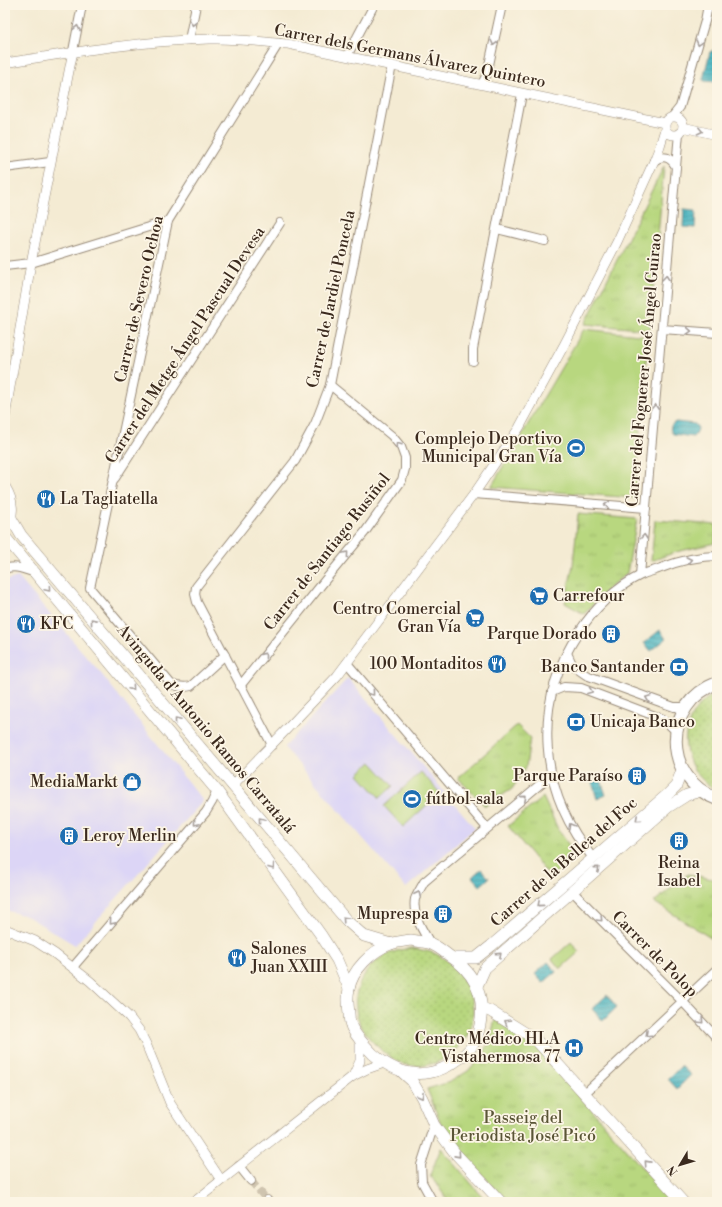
<svg xmlns="http://www.w3.org/2000/svg" width="722" height="1207" font-family="'Libre Bodoni',serif">
<defs>
<pattern id="grass-dots" width="8" height="8" patternUnits="userSpaceOnUse"><rect width="8" height="8" fill="#b8d77f"/><path d="M2 2h.1M6 6h.1" fill="none" stroke="#9fb96d" stroke-width="1.8" stroke-linecap="round"/></pattern>
<pattern id="park-tufts" width="24" height="20" patternUnits="userSpaceOnUse"><rect width="24" height="20" fill="#b8d77f"/><path d="M3 7l-1-3M5 7V3M7 7l1-3M15 17l-1-3M17 17v-4M19 17l1-3" fill="none" stroke="#9fb96d"/></pattern>
<pattern id="water-rules" width="6" height="5" patternUnits="userSpaceOnUse"><rect width="6" height="5" fill="#45b3c0"/><path d="M0 2.5h6" fill="none" stroke="#3b929b"/></pattern>
</defs>
<rect width="100%" height="100%" fill="#fcf5e5"/>
<filter id="ink" filterUnits="userSpaceOnUse"><feTurbulence type="fractalNoise" baseFrequency=".025" numOctaves="2"/><feDisplacementMap in="SourceGraphic" scale="8" xChannelSelector="R" yChannelSelector="G"/><feConvolveMatrix kernelMatrix="1 2 1 2 8 2 1 2 1" color-interpolation-filters="sRGB"/></filter>
<filter id="wash" filterUnits="userSpaceOnUse"><feTurbulence type="fractalNoise" baseFrequency=".012" numOctaves="4" result="noise"/><feDisplacementMap in="SourceGraphic" scale="16" xChannelSelector="R" yChannelSelector="G"/><feGaussianBlur stdDeviation="0.9" result="paint"/><feColorMatrix in="noise" values="0 0 0 0 0 0 0 0 0 0 0 0 0 0 0 0 0 1.4 0 .05"/><feComposite in="paint" operator="in"/></filter>
<g filter="url(#wash)">
<rect width="100%" height="100%" fill="#f4ebd3"/>
<g fill="#dcd5f6">
<polygon points="18,577 98,670 203,801 75,945 27,916 5,910 5,581"/>
<polygon points="348,678 475,828 406,888 284,747"/>
</g>
<g fill="url(#grass-dots)" stroke="#7a804e">
<path d="M717,693v97c-4,-3 -10,-5 -13,-9 -24,-21 -25,-58 0,-80 3,-3 9,-5 13,-8z"/>
<path d="M413,948c7,2 16,3 23,6 33,17 51,62 24,92 -14,16 -36,24 -57,18 -10,-4 -19,-12 -27,-19 -10,-9 -19,-23 -20,-36 -2,-13 3,-27 10,-37 11,-16 28,-22 47,-24z"/>
</g>
<g fill="url(#park-tufts)" stroke="#7a804e">
<polygon points="664,166 650,330 585,324"/>
<polygon points="578,514 637,519 627,573 610,587 584,614 565,603 573,565"/>
<polygon points="655,520 717,525 715,543 676,552 651,561"/>
<polygon points="517,725 530,738 526,767 512,789 485,806 458,778"/>
<polygon points="543,797 558,829 576,856 550,877 508,826"/>
<polygon points="688,874 717,880 717,942 654,902"/>
<polygon points="495,1020 535,1045 672,1202 507,1202 450,1139 441,1124 427,1089 450,1082 468,1071 484,1053 490,1039"/>
<polygon points="441,1148 487,1202 449,1202 430,1175"/>
</g>
<g fill="#b8d77f" stroke="#7a804e">
<polygon points="584,329 648,336 635,498 491,487"/>
<polygon points="371,762 393,786 380,798 358,774"/>
<polygon points="421,772 440,793 403,827 384,806"/>
<polygon points="571,942 579,952 560,969 552,959"/>
</g>
<g fill="url(#water-rules)" stroke="#406e6f">
<polygon points="715,49 717,50 717,82 704,81 703,79 710,52"/>
<polygon points="684,209 696,210 695,228 683,227"/>
<path d="M676,422l19,2 3,4 -1,5 -4,4 -20,-3c-4,-4 -3,-10 3,-12z"/>
<polygon points="660,630 666,639 651,651 644,643"/>
<polygon points="601,780 606,795 597,799 592,782"/>
<polygon points="481,869 489,878 480,886 472,877"/>
<polygon points="548,962 556,972 543,983 535,974"/>
<polygon points="607,995 617,1007 603,1021 592,1009"/>
<polygon points="681,1066 691,1075 677,1089 668,1079"/>
</g>
</g>
<g filter="url(#ink)">
<g fill="none" stroke-linecap="round" stroke-linejoin="round">
<polyline stroke="#cfc4af" stroke-width="8" stroke-dasharray="8 4" stroke-linecap="butt" points="251,1181 267,1200"/>
<defs>
<g id="minor">
<polyline points="189,40 196,5"/>
<polyline points="73,51 82,5"/>
<polyline points="347,56 374,5"/>
<polyline points="482,84 487,74 502,5"/>
<polyline points="672,117 680,107 705,21 708,5"/>
<path d="M654,161c9,-7 17,-4 22,6"/>
<polyline points="5,168 50,162"/>
<polyline points="497,229 545,241"/>
<polyline points="5,266 31,263 168,221"/>
<polyline points="662,329 717,333"/>
<polyline points="473,361 473,349 522,94"/>
<polyline points="115,478 280,223"/>
<polyline points="474,494 646,508"/>
<path d="M5,569c10,-4 20,0 30,4"/>
<polyline points="640,575 679,133"/>
<polyline points="567,653 573,666 586,675 660,702 674,707 686,707"/>
<path d="M225,655l-34,31c-8,2 -13,1 -20,-2l-81,-96 78,-367 111,-178"/>
<polyline points="347,663 487,828"/>
<polyline points="240,686 326,579 365,532 402,480 405,469 405,458 401,447 392,436 330,385"/>
<polyline points="552,692 564,687 581,688 663,719 676,731"/>
<polyline points="272,745 197,602 195,594 196,587 295,461 315,424 330,385 392,65"/>
<path d="M593,858c-54,-66 -62,-154 -14,-226 15,-23 37,-45 62,-57 6,-3 13,-4 20,-7 18,-7 37,-12 56,-12"/>
<polyline points="572,891 682,1001 717,1038"/>
<path d="M430,943c-7,-12 -18,-28 -15,-44 2,-5 6,-11 9,-17l127,-107"/>
<polyline points="73,967 206,812 212,802 217,791"/>
<polyline points="585,1093 717,969"/>
<polyline points="239,1166 251,1181"/>
<polyline points="267,1200 268,1202"/>
<polyline points="433,1202 422,1182 421,1165 434,1125"/>
</g>
<g id="tertiary">
<path d="M5,63c68,-11 136,-22 205,-24 26,-1 52,3 78,5l377,79"/>
<circle cx="674" cy="126" r="9"/>
<polyline points="683,127 717,135"/>
<polyline points="5,417 31,263 73,51"/>
<polyline points="232,786 285,731 337,676 474,494 519,428 563,347 617,242 654,161 660,146 665,129"/>
<polyline points="5,929 35,941 55,954 90,981 129,1017 139,1030 146,1044 170,1103 221,1180"/>
<polyline points="353,1076 360,1061 360,1040"/>
<polyline points="194,1202 353,1076 367,1069 384,1063"/>
</g>
<g id="secondary">
<path d="M5,488c7,11 10,28 0,39"/>
<polyline points="11,518 21,535 347,921 364,936 391,944"/>
<polyline points="5,537 217,791 321,935 337,960 349,988"/>
<path d="M411,940c6,1 12,2 18,3 6,2 13,7 18,11 26,17 39,39 33,71 -2,11 -7,22 -15,29 -30,26 -62,26 -92,0 -8,-8 -16,-16 -21,-26 -2,-4 -3,-10 -3,-15 -1,-7 -2,-16 0,-24 3,-19 23,-38 41,-45 6,-2 14,-3 21,-4z"/>
<polyline points="454,958 476,958 491,946 668,794 676,786 682,770"/>
<polyline points="477,986 485,968 668,807 687,795 701,791"/>
<polyline points="482,1008 490,1011 535,1039 683,1202"/>
<polyline points="402,1072 412,1081 422,1098 434,1125 455,1153 501,1202"/>
</g>
<path id="primary" d="M717,683c-55,21 -55,95 0,116"/>
</defs>
<use href="#minor" stroke="#988a78" stroke-width="10"/>
<use href="#tertiary" stroke="#988a78" stroke-width="10"/>
<use href="#secondary" stroke="#988a78" stroke-width="12"/>
<use href="#primary" stroke="#988a78" stroke-width="14"/>
<use href="#minor" stroke="#fff" stroke-width="8"/>
<use href="#tertiary" stroke="#fff" stroke-width="9"/>
<use href="#secondary" stroke="#fff" stroke-width="11"/>
<use href="#primary" stroke="#fff" stroke-width="12"/>
</g>
<defs><path id="oneway-chevron" d="M-2-3.5L2.5 0L-2 3.5" fill="none" stroke-width="1.6" stroke-linecap="round" stroke-linejoin="round"/></defs>
<g stroke="#a79f9a">
<use href="#oneway-chevron" transform="translate(193 23) rotate(102)"/>
<use href="#oneway-chevron" transform="translate(77 28) rotate(-79)"/>
<use href="#oneway-chevron" transform="translate(494 43) rotate(103)"/>
<use href="#oneway-chevron" transform="translate(699 43) rotate(106)"/>
<use href="#oneway-chevron" transform="translate(700 131) rotate(13)"/>
<use href="#oneway-chevron" transform="translate(666 278) rotate(-85)"/>
<use href="#oneway-chevron" transform="translate(689 331) rotate(4)"/>
<use href="#oneway-chevron" transform="translate(655 407) rotate(-85)"/>
<use href="#oneway-chevron" transform="translate(398 445) rotate(-124)"/>
<use href="#oneway-chevron" transform="translate(607 505) rotate(-175)"/>
<use href="#oneway-chevron" transform="translate(644 537) rotate(-85)"/>
<use href="#oneway-chevron" transform="translate(346 554) rotate(-50)"/>
<use href="#oneway-chevron" transform="translate(689 560) rotate(-12)"/>
<use href="#oneway-chevron" transform="translate(48 589) rotate(50)"/>
<use href="#oneway-chevron" transform="translate(93 621) rotate(-130)"/>
<use href="#oneway-chevron" transform="translate(264 655) rotate(-51)"/>
<use href="#oneway-chevron" transform="translate(132 688) rotate(50)"/>
<use href="#oneway-chevron" transform="translate(590 691) rotate(21)"/>
<use href="#oneway-chevron" transform="translate(372 693) rotate(50)"/>
<use href="#oneway-chevron" transform="translate(648 698) rotate(-160)"/>
<use href="#oneway-chevron" transform="translate(177 720) rotate(-130)"/>
<use href="#oneway-chevron" transform="translate(524 798) rotate(-40)"/>
<use href="#oneway-chevron" transform="translate(638 819) rotate(139)"/>
<use href="#oneway-chevron" transform="translate(261 820) rotate(-130)"/>
<use href="#oneway-chevron" transform="translate(196 823) rotate(130)"/>
<use href="#oneway-chevron" transform="translate(571 826) rotate(-120)"/>
<use href="#oneway-chevron" transform="translate(272 867) rotate(54)"/>
<use href="#oneway-chevron" transform="translate(597 869) rotate(-41)"/>
<use href="#oneway-chevron" transform="translate(418 894) rotate(-65)"/>
<use href="#oneway-chevron" transform="translate(540 904) rotate(139)"/>
<use href="#oneway-chevron" transform="translate(345 919) rotate(-133)"/>
<use href="#oneway-chevron" transform="translate(600 919) rotate(45)"/>
<use href="#oneway-chevron" transform="translate(112 922) rotate(130)"/>
<use href="#oneway-chevron" transform="translate(499 955) rotate(-42)"/>
<use href="#oneway-chevron" transform="translate(701 1021) rotate(47)"/>
<use href="#oneway-chevron" transform="translate(507 1022) rotate(-148)"/>
<use href="#oneway-chevron" transform="translate(648 1034) rotate(137)"/>
<use href="#oneway-chevron" transform="translate(421 1096) rotate(61)"/>
<use href="#oneway-chevron" transform="translate(458 1155) rotate(48)"/>
<use href="#oneway-chevron" transform="translate(647 1163) rotate(-132)"/>
</g>
</g>
<defs>
<symbol id="stadium-disc" viewBox="-11 -11 22 22"><circle r="9.5" fill="#1f6fb2" stroke="#fcf5e5"/><path d="M0-5a6.5 5 0 1 0 0 10a6.5 5 0 1 0 0-10ZM-3.5-1.8h7v3.6h-7Z" fill="#fff"/></symbol>
<symbol id="restaurant-disc" viewBox="-11 -11 22 22"><circle r="9.5" fill="#1f6fb2" stroke="#fcf5e5"/><path d="M-5-6h1v4h1v-4h1v4h1v-4h1v5L-1.5 .5V6h-2V.5L-5-1ZM5-6V6H3V1.5H1.5Q1.5-4 5-6Z" fill="#fff"/></symbol>
<symbol id="supermarket-disc" viewBox="-11 -11 22 22"><circle r="9.5" fill="#1f6fb2" stroke="#fcf5e5"/><path d="M-6-5.5h2.5l.6 2H6L4.5 2H-2.5L-4.4-4H-6ZM-1.5 3.2a1.3 1.3 0 1 0 .1 0ZM3 3.2a1.3 1.3 0 1 0 .1 0Z" fill="#fff"/></symbol>
<symbol id="building-disc" viewBox="-11 -11 22 22"><circle r="9.5" fill="#1f6fb2" stroke="#fcf5e5"/><path d="M-4-6H4V6H1V3H-1V6H-4ZM-2.5-4.3h1.7v1.8h-1.7ZM.8-4.3h1.7v1.8H.8ZM-2.5-1h1.7V.8h-1.7ZM.8-1h1.7V.8H.8Z" fill="#fff"/></symbol>
<symbol id="bank-disc" viewBox="-11 -11 22 22"><circle r="9.5" fill="#1f6fb2" stroke="#fcf5e5"/><path d="M-6-4H6V4H-6ZM0-2.3a2.3 2.3 0 1 0 0 4.6a2.3 2.3 0 1 0 0-4.6Z" fill="#fff"/></symbol>
<symbol id="shop-disc" viewBox="-11 -11 22 22"><circle r="9.5" fill="#1f6fb2" stroke="#fcf5e5"/><path d="M-5-2.5h2.3a2.7 3.5 0 0 1 5.4 0H5L5.5 6h-11ZM-1.5-2.5h3a1.5 2.3 0 0 0-3 0Z" fill="#fff"/></symbol>
<symbol id="hospital-disc" viewBox="-11 -11 22 22"><circle r="9.5" fill="#1f6fb2" stroke="#fcf5e5"/><path d="M-5-5h3v3.5h4V-5h3V5h-3V1.5h-4V5h-3Z" fill="#fff"/></symbol>
</defs>
<g fill-rule="evenodd">
<use href="#stadium-disc" x="565" y="437" width="22" height="22"/>
<use href="#restaurant-disc" x="35" y="488" width="22" height="22"/>
<use href="#supermarket-disc" x="528" y="585" width="22" height="22"/>
<use href="#supermarket-disc" x="464" y="607" width="22" height="22"/>
<use href="#restaurant-disc" x="15" y="613" width="22" height="22"/>
<use href="#building-disc" x="600" y="623" width="22" height="22"/>
<use href="#restaurant-disc" x="486" y="653" width="22" height="22"/>
<use href="#bank-disc" x="668" y="656" width="22" height="22"/>
<use href="#bank-disc" x="565" y="711" width="22" height="22"/>
<use href="#building-disc" x="626" y="765" width="22" height="22"/>
<use href="#shop-disc" x="121" y="771" width="22" height="22"/>
<use href="#stadium-disc" x="401" y="788" width="22" height="22"/>
<use href="#building-disc" x="58" y="825" width="22" height="22"/>
<use href="#building-disc" x="668" y="830" width="22" height="22"/>
<use href="#building-disc" x="432" y="903" width="22" height="22"/>
<use href="#restaurant-disc" x="226" y="947" width="22" height="22"/>
<use href="#hospital-disc" x="563" y="1037" width="22" height="22"/>
</g>
<g text-anchor="middle" dominant-baseline="central" stroke-width="3.5" stroke-linejoin="round" paint-order="stroke">
<g font-size="16" fill="#3b2a1e" stroke="#fcf5e5">
<text transform="translate(410 56) rotate(11)">Carrer dels Germans Álvarez Quintero</text>
<text transform="translate(139 299) rotate(-77)">Carrer de Severo Ochoa</text>
<text transform="translate(331 299) rotate(-78)">Carrer de Jardiel Poncela</text>
<text transform="translate(185 345) rotate(-57)">Carrer del Metge Ángel Pascual Devesa</text>
<text transform="translate(644 370) rotate(-85)">Carrer del Foguerer José Ángel Guirao</text>
<text transform="translate(327 552) rotate(-52)">Carrer de Santiago Rusiñol</text>
<text transform="translate(206 729) rotate(50)">Avinguda d'Antonio Ramos Carratalá</text>
<text transform="translate(564 862) rotate(-41)">Carrer de la Bellea del Foc</text>
<text transform="translate(655 954) rotate(45)">Carrer de Polop</text>
</g>
<g font-size="16" fill="#3b2a1e" stroke="#fcf5e5" text-anchor="end">
<text x="562" y="439">Complejo Deportivo<tspan x="562" dy="18">Municipal Gran Vía</tspan></text>
<text x="60" y="499" text-anchor="start">La Tagliatella</text>
<text x="553" y="596" text-anchor="start">Carrefour</text>
<text x="461" y="609">Centro Comercial<tspan x="461" dy="18">Gran Vía</tspan></text>
<text x="40" y="624" text-anchor="start">KFC</text>
<text x="597" y="634">Parque Dorado</text>
<text x="483" y="664">100 Montaditos</text>
<text x="665" y="667">Banco Santander</text>
<text x="590" y="722" text-anchor="start">Unicaja Banco</text>
<text x="623" y="776">Parque Paraíso</text>
<text x="118" y="782">MediaMarkt</text>
<text x="426" y="799" text-anchor="start">fútbol-sala</text>
<text x="83" y="836" text-anchor="start">Leroy Merlin</text>
<text x="679" y="863" text-anchor="middle">Reina<tspan x="679" dy="18">Isabel</tspan></text>
<text x="429" y="914">Muprespa</text>
<text x="251" y="949" text-anchor="start">Salones<tspan x="251" dy="18">Juan XXIII</tspan></text>
<text x="560" y="1039">Centro Médico HLA<tspan x="560" dy="18">Vistahermosa 77</tspan></text>
</g>
<g font-size="16" fill="#5a5536" stroke="#fcf5e5">
<text x="523" y="1118">Passeig del<tspan x="523" dy="18">Periodista José Picó</tspan></text>
</g>
</g>
<rect width="722" height="1207" fill="none" stroke="#fcf5e5" stroke-width="20"/>
<g transform="translate(680 1165) rotate(232)" stroke="#fcf5e5" stroke-width="3" paint-order="stroke">
<path d="M0-3L7 15L0 10L-7 15Z" fill="#3b2a1e"/>
<text y="-6" font-size="11" font-weight="bold" text-anchor="middle" fill="#3b2a1e">N</text>
</g>
</svg>
